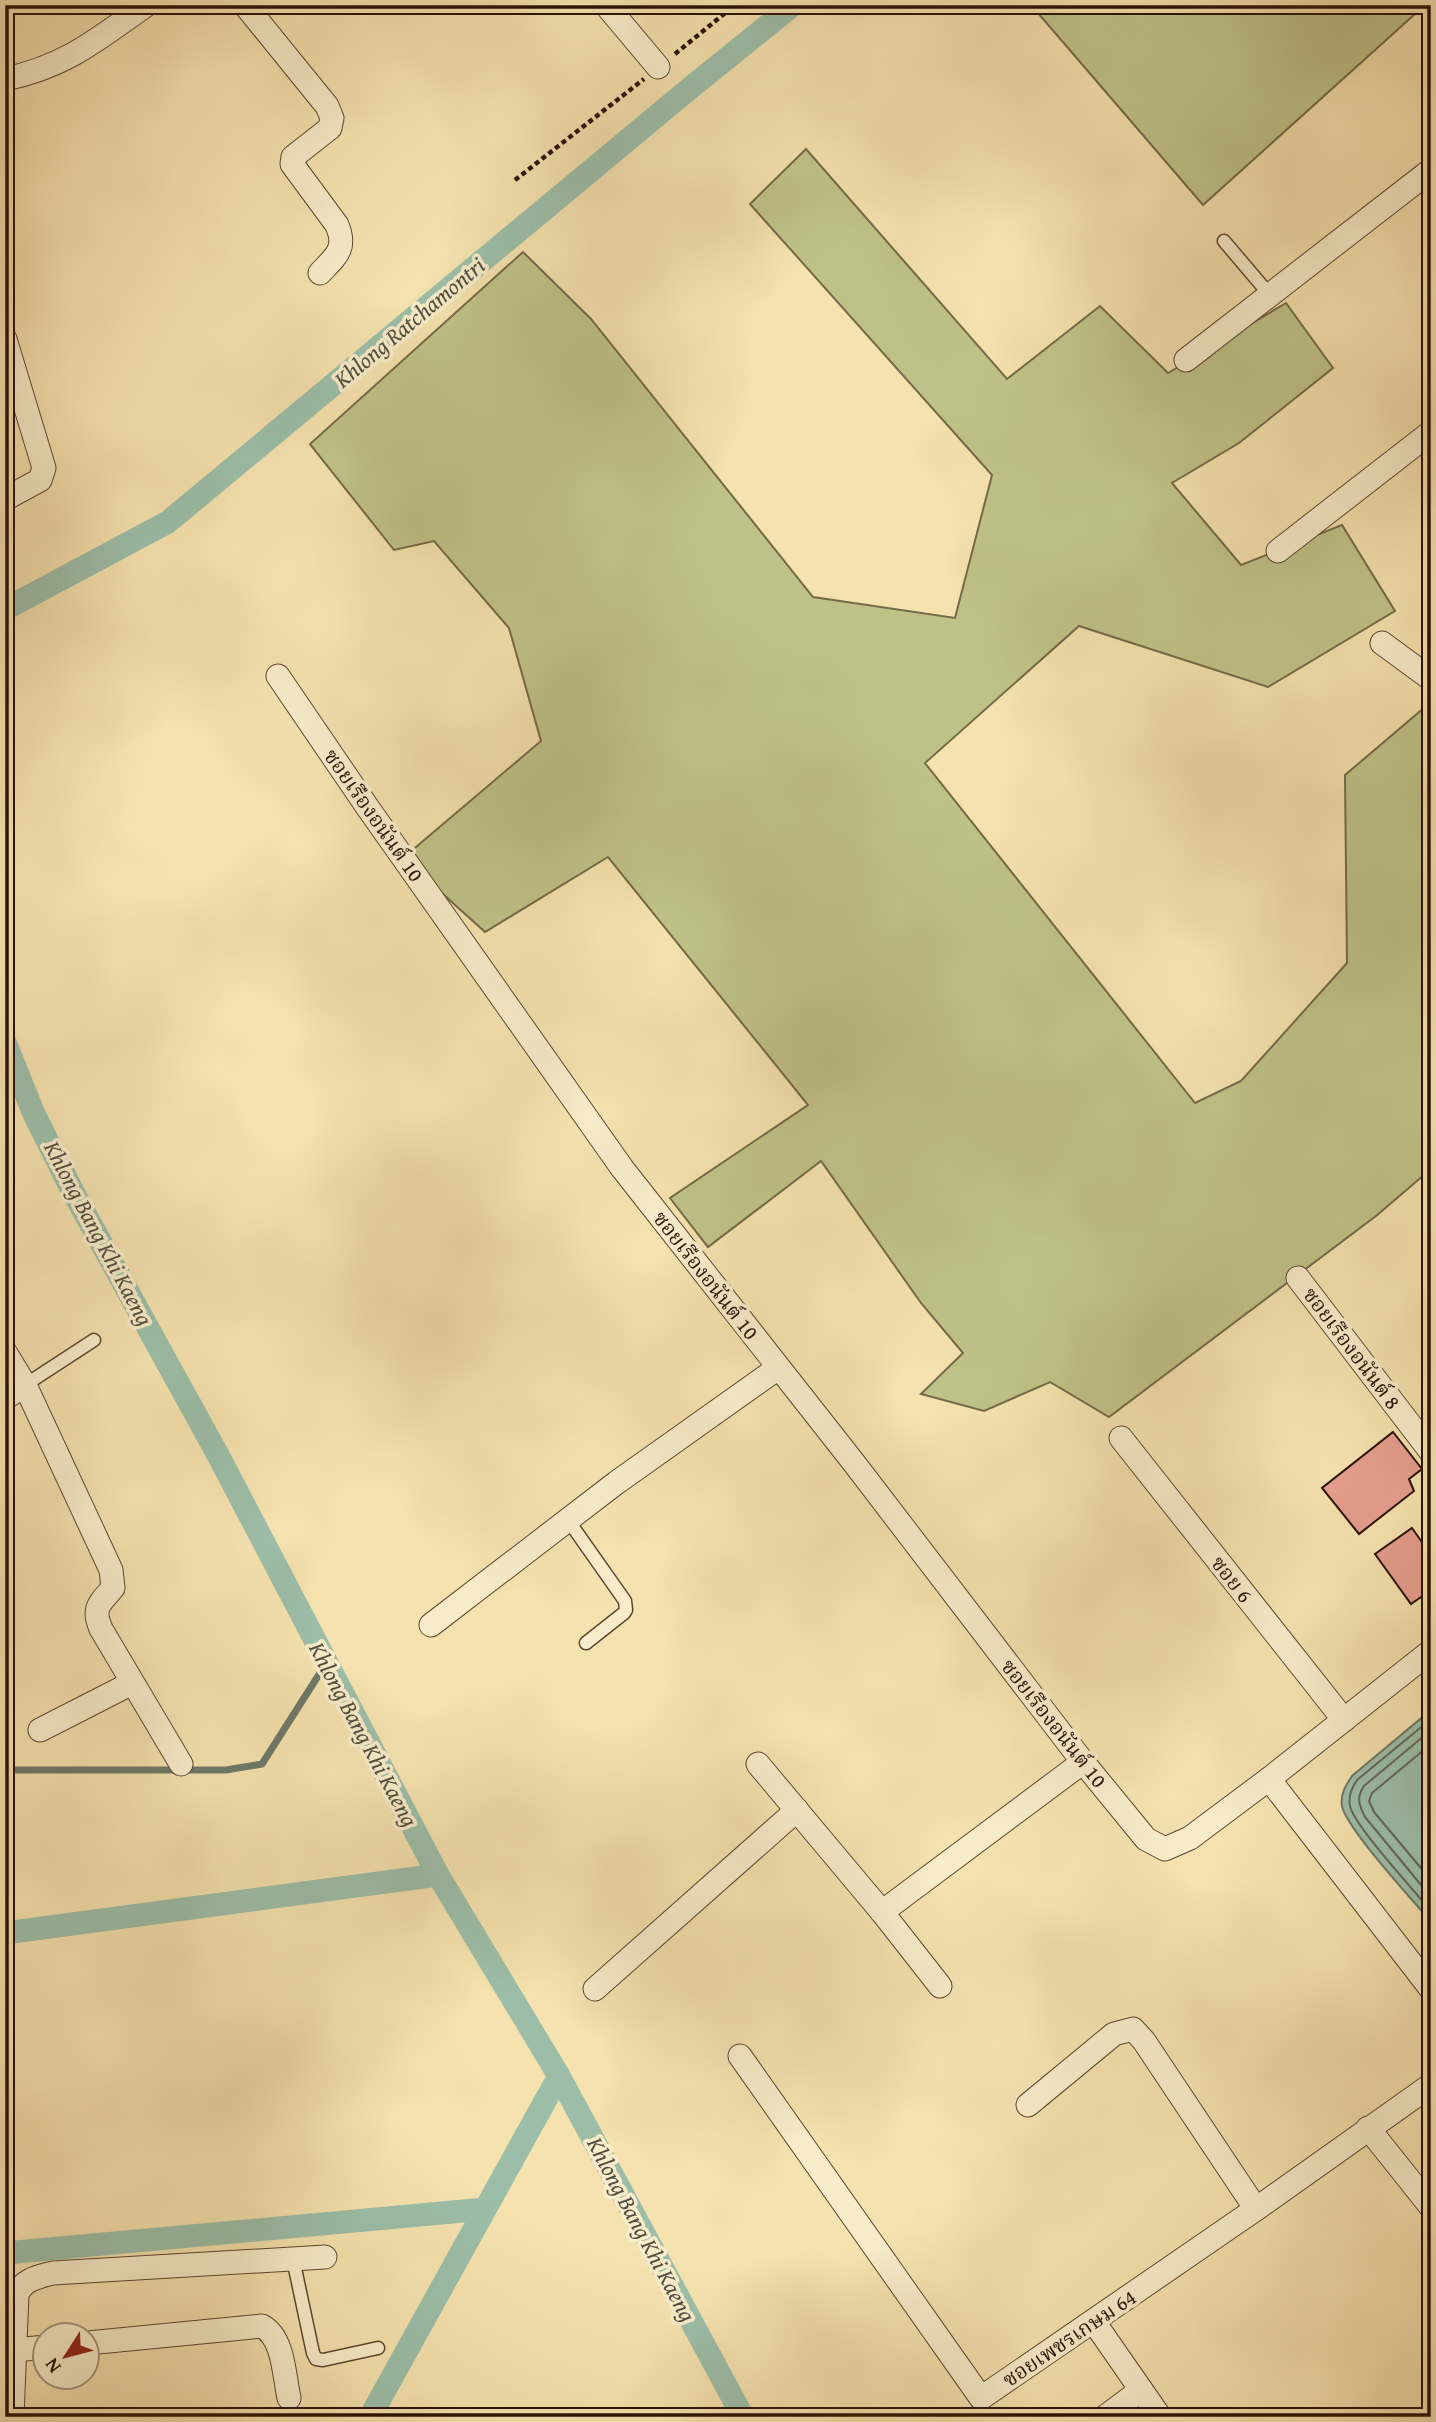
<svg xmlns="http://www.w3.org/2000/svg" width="1436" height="2422" font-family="'Gentium Book Plus','Noto Serif Thai',serif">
<rect width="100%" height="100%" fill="#f5e2ae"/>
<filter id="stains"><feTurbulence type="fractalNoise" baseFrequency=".00286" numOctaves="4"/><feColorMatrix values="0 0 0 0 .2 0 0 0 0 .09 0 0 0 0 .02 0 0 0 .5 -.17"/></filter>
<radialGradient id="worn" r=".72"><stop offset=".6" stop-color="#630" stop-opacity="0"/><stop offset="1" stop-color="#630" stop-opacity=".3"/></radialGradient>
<g fill="#bfc288" stroke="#746a48" stroke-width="2">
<polygon points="1031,5 1425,5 1203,205"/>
<polygon points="806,149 1007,379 1100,306 1168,373 1286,303 1333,368 1239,443 1172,483 1241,565 1342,525 1395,611 1268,687 1079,626 925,763 1195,1103 1241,1081 1347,963 1345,775 1431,702 1431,1169 1376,1216 1109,1417 1050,1382 984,1411 921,1394 963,1353 921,1303 821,1161 708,1247 670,1198 808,1105 608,857 485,932 403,858 541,741 509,628 434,541 394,550 310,444 523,252 591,319 813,597 955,618 992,475 750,204"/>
</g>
<path fill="#9cbea9" stroke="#6e7969" stroke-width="2" d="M1431,1710v212c-18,-22 -85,-94 -89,-116 -2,-12 4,-21 10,-30z"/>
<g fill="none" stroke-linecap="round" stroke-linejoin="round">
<g stroke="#636859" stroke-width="2">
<path d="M1431,1719l-74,61c-5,8 -9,16 -7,26 5,21 64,84 81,105"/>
<path d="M1431,1730l-67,56c-8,12 -5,19 1,31l66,80"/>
<polyline points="1431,1744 1372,1793 1369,1801 1374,1812 1431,1880"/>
</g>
<polyline stroke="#6e7969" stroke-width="7" points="5,1770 226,1770 262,1764 327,1662"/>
<g stroke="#9cbea9" stroke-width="23">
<polyline points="5,609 168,522 689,89 793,5"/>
<polyline points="5,1042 34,1114 72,1190 218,1455 438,1875 559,2076 743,2417"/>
<polyline points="5,1933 438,1875"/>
<polyline points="5,2253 485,2209"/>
<polyline points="370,2417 559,2076"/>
</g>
</g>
<g fill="#e59e8d" stroke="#2a1209" stroke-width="2">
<polygon points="1393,1432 1422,1469 1409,1479 1414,1491 1359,1534 1322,1488"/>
<polygon points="1412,1528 1431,1555 1431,1590 1411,1604 1375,1554"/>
</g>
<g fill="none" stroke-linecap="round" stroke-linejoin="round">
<defs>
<g id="service">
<polyline points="1224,241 1269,294"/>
<polyline points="25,1385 94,1340"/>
<polyline points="568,1520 625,1601 626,1610 624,1613 586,1643"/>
<polyline points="293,2259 313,2353 316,2359 323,2360 378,2348"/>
</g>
<g id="minor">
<path d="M245,5l82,101 5,12 -2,10 -37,29 -1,7 45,61c10,24 -1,31 -17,48"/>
<polyline points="606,5 658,67"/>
<path d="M5,79c60,-12 93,-40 141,-74"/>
<polyline points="5,339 44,468 40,480 5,499"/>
<polyline points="1186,360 1431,170"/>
<polyline points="1278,551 1431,432"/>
<polyline points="1382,643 1431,679"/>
<polyline points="278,676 368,808 622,1168 854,1463 1083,1762 1146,1839 1165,1849 1190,1838 1269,1779 1431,1651"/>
<polyline points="1298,1278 1431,1452"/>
<path d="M5,1352l20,33 86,185 2,18c-14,16 -21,20 -12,41l80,135"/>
<polyline points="5,1398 25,1385"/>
<polyline points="1121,1438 1344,1720"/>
<polyline points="431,1625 616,1483 778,1368"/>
<polyline points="40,1730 132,1683"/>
<polyline points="758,1764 882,1912 940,1986"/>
<polyline points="1269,1779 1431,1989"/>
<polyline points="882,1912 1083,1762"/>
<polyline points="595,1989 797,1810"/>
<polyline points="740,2056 981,2398 1256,2209 1431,2085"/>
<polyline points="1028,2105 1114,2034 1133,2029 1144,2041 1256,2209"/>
<polyline points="1368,2128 1431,2207"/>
<polyline points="1094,2322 1160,2417"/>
<path d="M88,2343l174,-17c22,12 22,50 27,72"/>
<polyline points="15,2350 46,2347"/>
<path d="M12,2417l5,-123c7,-15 21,-17 36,-21l272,-16"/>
<polyline points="1105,2417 1141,2390"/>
</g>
</defs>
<use href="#service" stroke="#5d4632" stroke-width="15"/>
<use href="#minor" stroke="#5d4632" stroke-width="25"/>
<g stroke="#2a1209" stroke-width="4.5" stroke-dasharray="5 3.5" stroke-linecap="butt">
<polyline points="675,54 735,5"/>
<polyline points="515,180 644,79"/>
</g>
<use href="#service" stroke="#f8ecca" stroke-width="12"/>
<use href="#minor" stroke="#f8ecca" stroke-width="23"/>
</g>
<g text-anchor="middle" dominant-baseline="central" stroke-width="7" stroke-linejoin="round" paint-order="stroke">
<g font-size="21" fill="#2a1209" stroke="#f8ecca">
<text transform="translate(374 815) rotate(55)">ซอยเรืองอนันต์ 10</text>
<text transform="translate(706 1275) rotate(52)">ซอยเรืองอนันต์ 10</text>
<text transform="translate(1352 1348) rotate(53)">ซอยเรืองอนันต์ 8</text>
<text transform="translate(1232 1579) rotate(52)">ซอย 6</text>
<text transform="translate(1054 1723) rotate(52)">ซอยเรืองอนันต์ 10</text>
<text transform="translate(1069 2338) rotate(-34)">ซอยเพชรเกษม 64</text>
</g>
<g font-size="23" font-style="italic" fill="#524e41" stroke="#f8ecca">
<text transform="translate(409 322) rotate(-40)">Khlong Ratchamontri</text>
<text transform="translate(99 1233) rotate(62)">Khlong Bang Khi Kaeng</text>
<text transform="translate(364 1734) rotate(62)">Khlong Bang Khi Kaeng</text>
<text transform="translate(642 2229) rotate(62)">Khlong Bang Khi Kaeng</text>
</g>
</g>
<rect width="1436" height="2422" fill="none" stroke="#f5e2ae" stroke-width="28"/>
<rect x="7" y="7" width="1422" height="2408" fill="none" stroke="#2a1209" stroke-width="3.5"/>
<rect x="14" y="14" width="1408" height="2394" fill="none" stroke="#2a1209" stroke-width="2"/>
<g transform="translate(66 2356) rotate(234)"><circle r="33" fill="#f8ecca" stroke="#a6957d" stroke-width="2"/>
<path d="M0-5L12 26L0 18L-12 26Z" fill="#8f2418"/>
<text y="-10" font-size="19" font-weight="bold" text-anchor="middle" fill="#2a1209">N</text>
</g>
<rect width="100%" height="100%" filter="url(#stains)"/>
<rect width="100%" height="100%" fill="url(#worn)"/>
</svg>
